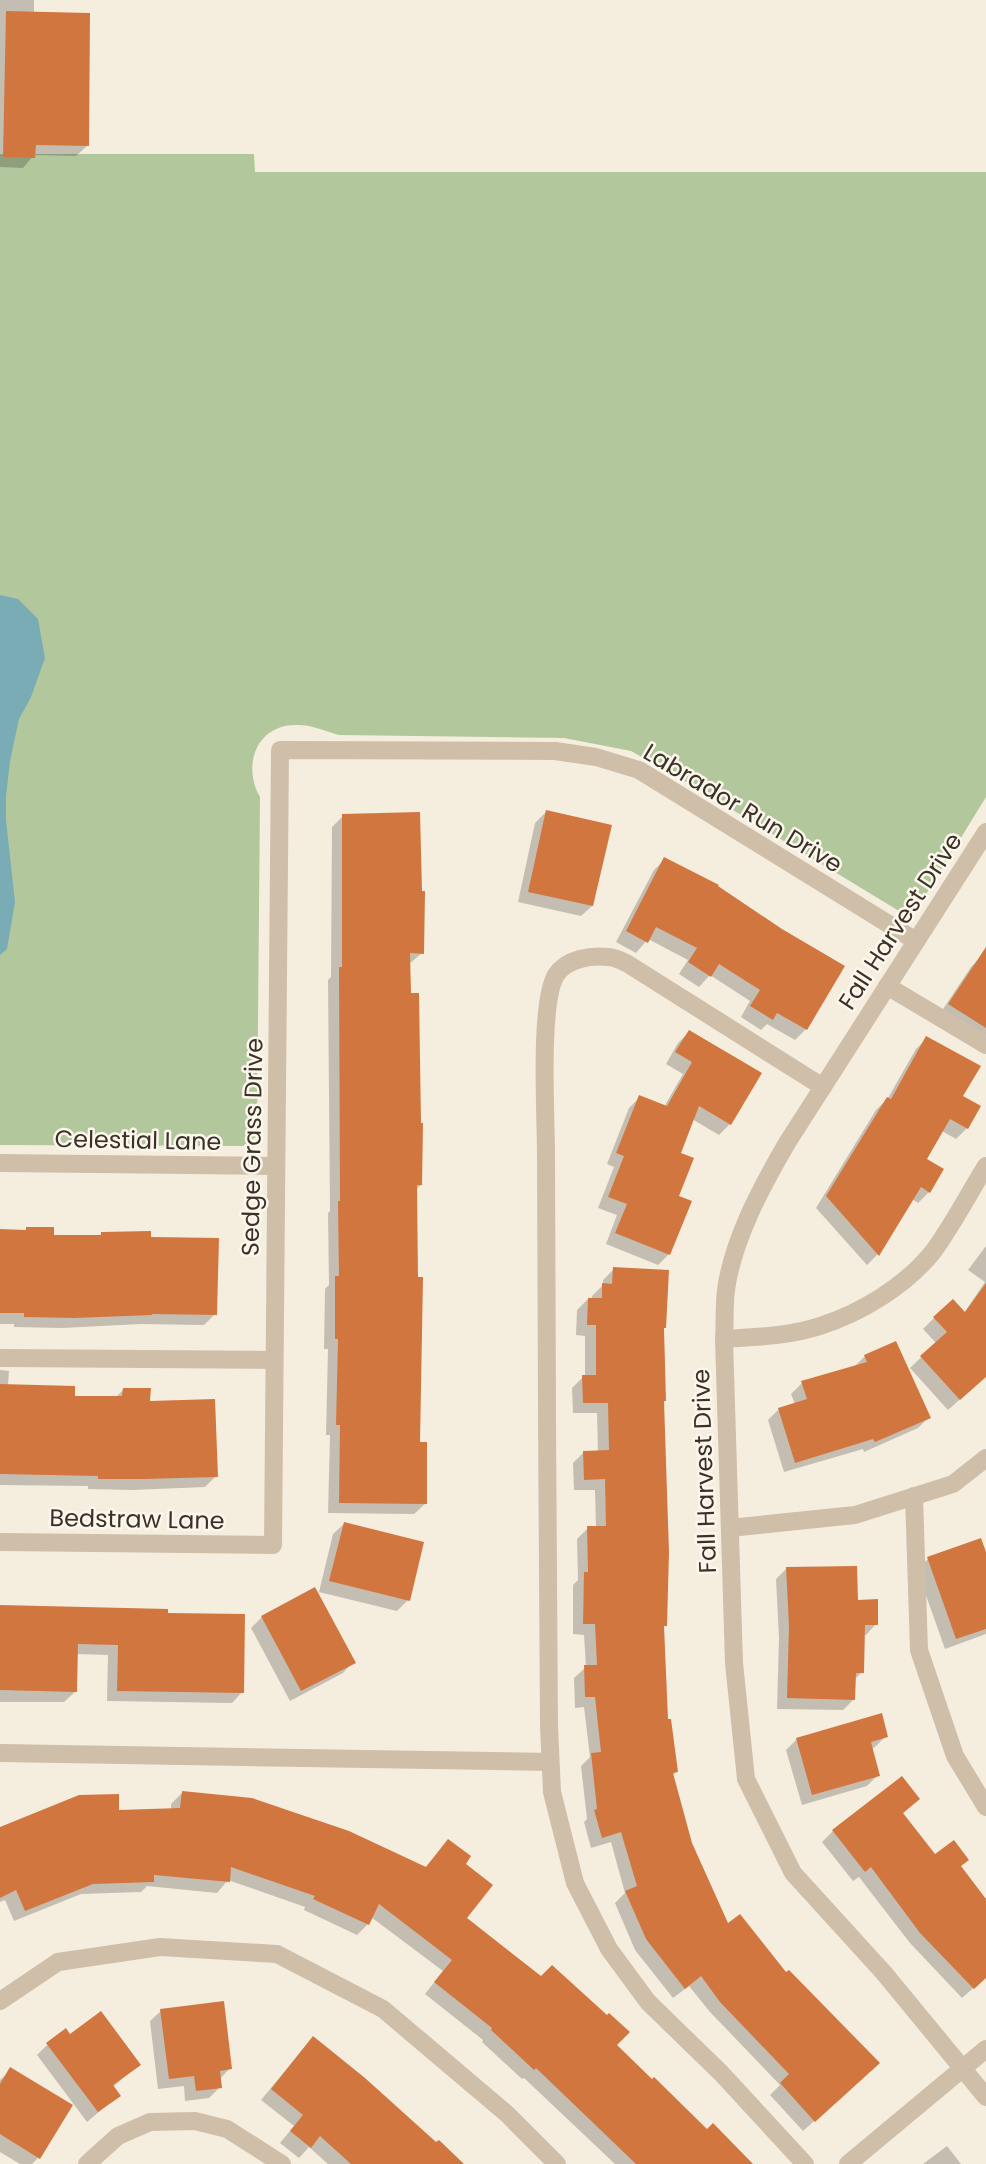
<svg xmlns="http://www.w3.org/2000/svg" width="986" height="2164" font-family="Poppins,sans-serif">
<rect width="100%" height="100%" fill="#f5eedf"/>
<path fill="#b3c79d" d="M0,154h254l1,18h731v625l-69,112 -18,2 -199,-121 -69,-39 -67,-13 -225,-3c-14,-4 -29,-11 -43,-10 -40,0 -54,41 -36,72l-3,339 -14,10 -243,-1z"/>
<polygon fill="#7aacb6" points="0,595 18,599 38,619 45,658 31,697 19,719 10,761 6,796 6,820 15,902 7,949 0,955"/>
<g fill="#0003">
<polygon points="0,0 34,0 34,13 87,146 76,156 34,155 23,168 0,167"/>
<polygon points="546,812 592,906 581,916 518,902 535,823"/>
<polygon points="343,816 422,953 409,964 421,1185 415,1190 418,1443 425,1504 414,1514 328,1513 330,1435 326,1435 328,1349 324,1349 325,1289 329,1285 328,1213 330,1211 328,980 331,977 332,827"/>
<polygon points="665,859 806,1029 795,1040 767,1024 761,1030 741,1017 750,1001 710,975 699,987 679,974 688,960 648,939 636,953 616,942 654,870"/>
<polygon points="982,956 986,959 986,1046 939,1015 971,967"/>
<polygon points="689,1032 730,1124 719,1135 692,1119 679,1154 676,1197 669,1254 658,1265 606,1244 617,1215 598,1208 614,1167 607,1164 629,1108 640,1097 664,1107 683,1074 666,1064 678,1043"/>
<polygon points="927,1038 961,1097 967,1128 956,1139 942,1131 924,1160 929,1192 918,1203 912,1199 877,1255 867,1265 816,1208 876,1110 888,1098 916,1049"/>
<polygon points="26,1229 52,1237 98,1237 101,1234 215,1314 204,1325 141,1324 62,1328 14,1327 14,1324 0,1324 0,1231 24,1232"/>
<polygon points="986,1246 986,1376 948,1410 910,1368 936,1343 923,1329 934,1318 964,1313 985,1282 968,1270"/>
<polygon points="614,1269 662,1329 665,1625 663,1628 666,1721 676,1772 672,1776 690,1843 727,1926 867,2074 803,2131 770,2095 780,2085 710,2012 689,1986 673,1998 635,1950 615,1903 625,1893 611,1842 591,1848 584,1822 587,1819 581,1766 590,1757 584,1707 575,1708 574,1678 586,1667 584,1635 573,1634 573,1585 578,1580 577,1539 588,1528 596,1528 595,1490 574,1490 573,1463 584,1452 598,1452 597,1413 573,1413 572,1388 583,1377 585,1377 585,1336 576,1335 577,1310 588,1299 592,1300 592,1296 603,1285 603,1280"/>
<polygon points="865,1356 929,1417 918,1428 864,1452 863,1449 784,1472 768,1420 779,1409 795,1404 791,1394 802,1383 854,1367"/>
<polygon points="0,1370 9,1371 8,1386 73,1397 115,1398 123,1390 149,1403 216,1476 205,1487 132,1490 88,1489 88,1486 0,1485"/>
<polygon points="344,1524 408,1600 397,1611 319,1592 333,1534"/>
<polygon points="986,1557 986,1634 945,1649 917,1570 928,1559"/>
<polygon points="787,1568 856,1601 876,1624 866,1635 863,1635 862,1672 854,1680 854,1699 843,1710 777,1709 779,1638 776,1579"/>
<polygon points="0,1608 167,1615 242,1692 232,1703 107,1701 108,1655 76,1654 75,1692 64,1702 0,1702"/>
<polygon points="262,1617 353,1662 343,1673 290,1701 251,1628"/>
<polygon points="886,1736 875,1747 871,1749 878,1775 867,1786 802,1805 786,1750 797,1739"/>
<polygon points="182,1793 424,1869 448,1841 463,1864 465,1918 615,2045 707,2132 751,2164 615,2164 524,2078 522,2079 482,2042 483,2040 425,1994 443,1971 371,1917 368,1924 357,1935 304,1910 305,1907 228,1880 217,1893 147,1886 141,1892 81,1894 14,1921 5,1900 0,1902 0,1829 118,1812 171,1810 171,1804"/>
<polygon points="918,1799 902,1814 935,1856 960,1867 986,1902 986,1977 962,1998 910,1943 859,1877 853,1881 822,1842 833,1831"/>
<polygon points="161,2011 230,2068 219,2080 220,2087 209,2098 185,2101 184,2086 158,2089 150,2021"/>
<polygon points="69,2036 138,2065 113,2087 119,2095 87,2122 37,2055 48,2044"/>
<polygon points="303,2049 460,2164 328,2164 309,2147 299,2158 280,2143 294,2126 261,2100"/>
<polygon points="11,2070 38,2158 32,2164 20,2164 0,2152 0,2080"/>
<polygon points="947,2146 961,2164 923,2164"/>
</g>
<g fill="#d27640">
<polygon points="6,11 90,13 89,146 36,145 35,158 3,157"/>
<polygon points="546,810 612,825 593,906 528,892"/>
<polygon points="420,812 422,891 425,891 424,954 410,953 411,993 419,993 421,1123 423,1123 422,1185 417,1185 418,1277 423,1277 420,1442 427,1442 427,1504 339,1503 340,1425 336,1425 338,1339 335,1339 335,1276 339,1276 338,1201 340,1201 339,967 342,967 342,814"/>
<polygon points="664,857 719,885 718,886 782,929 845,966 807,1030 777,1013 773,1020 750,1006 760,990 719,964 711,977 688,962 697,948 656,927 648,943 626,931"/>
<polygon points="986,947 986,1028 948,1004"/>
<polygon points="689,1030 762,1073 731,1125 699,1106 681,1153 694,1158 679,1196 692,1201 670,1255 615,1233 627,1204 608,1197 624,1156 616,1153 639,1095 667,1106 692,1062 675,1052"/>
<polygon points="926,1036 981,1066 963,1096 981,1106 968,1129 950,1119 927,1159 944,1169 930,1193 921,1187 879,1256 826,1196 887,1097 891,1099"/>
<polygon points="26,1227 54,1227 54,1235 101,1235 101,1232 151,1231 151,1237 219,1238 217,1315 152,1314 152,1315 74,1318 24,1317 24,1313 0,1313 0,1229 26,1230"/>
<polygon points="613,1267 669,1270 666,1328 664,1328 666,1401 664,1401 669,1552 667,1626 664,1626 668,1719 671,1719 678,1772 673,1773 692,1843 728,1923 740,1914 786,1972 789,1970 880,2063 815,2122 780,2083 789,2074 720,2002 701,1976 685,1989 646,1939 625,1891 637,1886 621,1832 602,1838 594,1810 597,1809 591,1753 601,1752 595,1697 585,1697 584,1665 597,1665 595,1624 583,1624 584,1572 588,1572 587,1526 606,1526 605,1479 584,1480 583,1451 609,1450 608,1403 583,1403 582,1375 596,1375 596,1325 587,1325 588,1298 602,1298 602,1283 612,1284"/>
<polygon points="986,1283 986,1377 960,1400 920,1356 947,1332 933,1317 953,1299 965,1312"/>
<polygon points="896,1341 931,1418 875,1442 873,1439 795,1463 778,1408 807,1399 801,1381 867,1362 864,1355"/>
<polygon points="0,1384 75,1386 75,1396 122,1396 123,1388 151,1388 150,1401 215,1399 218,1477 144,1479 98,1479 98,1476 0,1474"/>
<polygon points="344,1522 424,1542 410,1601 329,1581"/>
<polygon points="981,1538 986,1552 986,1629 956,1639 927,1557"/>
<polygon points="857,1566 858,1600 878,1599 878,1625 865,1625 864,1673 856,1673 855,1700 787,1698 789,1626 786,1567"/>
<polygon points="315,1587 356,1663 301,1691 261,1616"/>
<polygon points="0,1605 168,1609 168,1613 245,1614 244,1693 117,1691 118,1645 78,1644 77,1692 0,1690"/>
<polygon points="882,1713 888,1737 871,1742 880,1776 812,1795 796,1738"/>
<polygon points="902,1776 920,1799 903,1813 935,1854 954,1840 969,1860 961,1866 986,1899 986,1978 974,1989 920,1933 871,1867 865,1872 832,1830"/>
<polygon points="182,1791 252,1798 349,1831 426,1867 448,1839 471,1856 466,1864 493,1885 467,1918 541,1976 552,1965 607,2015 609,2013 630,2032 617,2045 652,2079 654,2077 707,2129 713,2123 753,2164 636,2164 536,2068 534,2070 491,2030 492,2028 434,1982 452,1960 379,1904 369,1925 313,1899 315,1896 231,1867 230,1882 154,1875 154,1882 93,1884 25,1911 16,1890 0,1898 0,1827 79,1795 119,1794 119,1810 180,1808"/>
<polygon points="224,2001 232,2069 220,2071 222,2088 196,2091 194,2076 169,2079 160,2009"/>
<polygon points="101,2011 141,2065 113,2085 121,2096 98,2112 46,2043 66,2028 70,2034"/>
<polygon points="313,2036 365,2078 436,2142 439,2140 464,2164 351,2164 320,2136 311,2148 290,2131 303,2115 271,2089"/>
<polygon points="10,2067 73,2105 40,2159 0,2134 0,2084"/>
</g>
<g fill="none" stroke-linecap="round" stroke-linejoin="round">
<g stroke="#cfbfa9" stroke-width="18">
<path d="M986,832l-199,311c-25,43 -54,96 -61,147 -2,16 -1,33 -2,49l10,324 12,116 47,94 91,100 102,124"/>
<polyline points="887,986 986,1045"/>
<polyline points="0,1163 276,1166"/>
<path d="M724,1339c32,-2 66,-3 96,-13 41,-13 85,-40 112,-73 19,-25 37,-60 54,-87"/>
<polyline points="0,1358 274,1360"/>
<polyline points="914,1496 919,1650 955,1756 986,1807"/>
<polyline points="730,1528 855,1515 953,1484 986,1458"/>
<polyline points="0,1542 273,1545 280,750 555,751 596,757 639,770 916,941"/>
<polyline points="0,1753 550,1762"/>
<polyline points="0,2001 58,1962 160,1947 277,1954 383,2009 507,2114 557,2164"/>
<polyline points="87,2164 118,2136 150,2122 195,2121 227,2129 282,2164"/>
<path d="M805,2164l-84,-91 -73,-71 -39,-53 -34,-66 -23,-91 -3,-66c-1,-191 -3,-381 -3,-572 0,-38 -7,-151 10,-179 10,-16 35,-20 52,-18 7,0 14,4 20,7l195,123"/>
<polyline points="848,2164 986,2049"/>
</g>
</g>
<g text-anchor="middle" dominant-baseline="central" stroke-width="5" stroke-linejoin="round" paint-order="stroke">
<g font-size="24" fill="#3c3129" stroke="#fcf7ec">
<text transform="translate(743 808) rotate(31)">Labrador Run Drive</text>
<text transform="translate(900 921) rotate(-57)">Fall Harvest Drive</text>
<text transform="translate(138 1140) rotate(1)">Celestial Lane</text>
<text transform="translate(252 1147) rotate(-89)">Sedge Grass Drive</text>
<text transform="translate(704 1471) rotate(-92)">Fall Harvest Drive</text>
<text transform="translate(137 1519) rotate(1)">Bedstraw Lane</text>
</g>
</g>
</svg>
